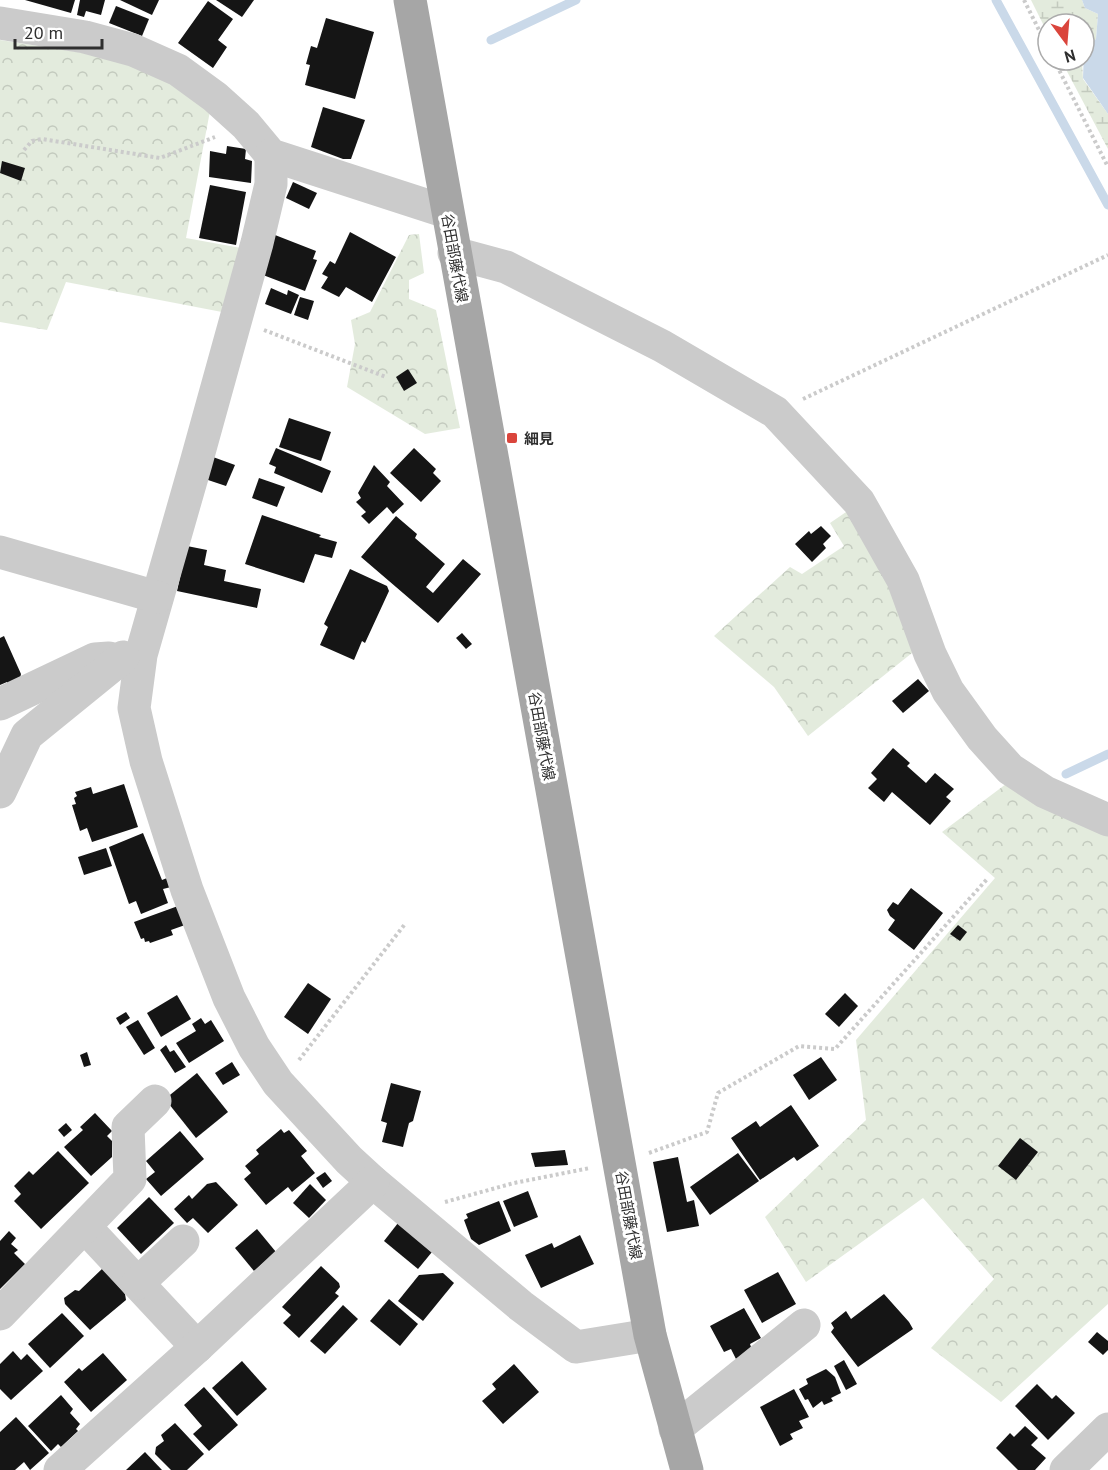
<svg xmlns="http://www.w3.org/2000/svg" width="1108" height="1470" font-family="'PT Sans','Noto Sans JP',sans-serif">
<defs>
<pattern id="forest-crowns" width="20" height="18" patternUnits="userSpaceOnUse" patternTransform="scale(1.5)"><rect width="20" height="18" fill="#e3ebdd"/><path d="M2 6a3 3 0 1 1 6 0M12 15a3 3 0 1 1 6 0" fill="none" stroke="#c3cabe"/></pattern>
<pattern id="wetland-marsh" width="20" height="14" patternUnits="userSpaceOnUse" patternTransform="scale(1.5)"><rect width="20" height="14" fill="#e3ebdd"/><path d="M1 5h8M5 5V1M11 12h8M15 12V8" fill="none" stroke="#c3cabe"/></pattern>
</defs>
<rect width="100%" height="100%" fill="#fff"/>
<g fill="url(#forest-crowns)">
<polygon points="0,40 123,59 163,77 210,111 186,238 241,248 222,312 66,282 47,330 0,322"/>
<polygon points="419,234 424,273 409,280 409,299 436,310 460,428 425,434 347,387 355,344 351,320 370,312 409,235"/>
<polygon points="849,510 896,594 917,649 808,736 774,687 714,636 790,567 802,574 844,546 830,523"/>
<polygon points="1010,781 1108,832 1108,1304 1001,1402 931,1348 994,1279 923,1198 806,1282 765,1217 866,1120 856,1040 995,878 942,832"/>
</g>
<g fill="url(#wetland-marsh)">
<polygon points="1031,0 1082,0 1085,8 1098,14 1096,39 1084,49 1084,24 1048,24 1048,34"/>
<polygon points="1061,60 1082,60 1083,79 1108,114 1108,149"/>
</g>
<polygon fill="#cad9e9" points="1082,0 1108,0 1108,114 1083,78 1084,49 1096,39 1098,14 1085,8"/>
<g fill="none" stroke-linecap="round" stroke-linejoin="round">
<g stroke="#cad9e9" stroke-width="9">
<polyline points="996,0 1108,205"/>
<polyline points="491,40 576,0"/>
<polyline points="1066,774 1108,754"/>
</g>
</g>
<g fill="#151515">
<polygon points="25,0 75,0 71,13"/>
<polygon points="80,0 105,0 101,15 86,11 84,17 77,15"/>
<polygon points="120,0 159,0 152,15"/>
<polygon points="216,0 254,0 242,17"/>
<polygon points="208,1 233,19 218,40 227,47 213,68 178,43"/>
<polygon points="116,6 149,19 142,36 109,23"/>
<polygon points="326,18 374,32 355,99 305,85 310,65 306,64 311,46 317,48"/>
<polygon points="323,107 365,120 351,159 343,159 311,147"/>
<polygon points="227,146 246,149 245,159 252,161 251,183 209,177 210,151 226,154"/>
<polygon points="2,161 25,168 21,181 0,173"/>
<polygon points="293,182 317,193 309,209 286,198"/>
<polygon points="210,185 246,192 236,245 199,238"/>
<polygon points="350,232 396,257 372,302 346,287 339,297 321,288 328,277 322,274 330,261 335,264"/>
<polygon points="275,235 316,251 313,259 317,260 305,291 263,275"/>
<polygon points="271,288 287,295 288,290 299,295 291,314 265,304"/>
<polygon points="300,297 314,301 308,320 294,315"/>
<polygon points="408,369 417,383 404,391 396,377"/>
<polygon points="289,418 331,432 321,461 279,447"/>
<polygon points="276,448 331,471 322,493 274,473 276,467 269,464"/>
<polygon points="414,448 436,469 433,473 441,481 421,502 390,473"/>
<polygon points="213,457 235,465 226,486 205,479"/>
<polygon points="374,465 390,482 387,486 404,504 393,514 387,507 369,524 361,516 366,512 356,502 361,498 358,493"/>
<polygon points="259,478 285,487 277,507 252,498"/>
<polygon points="262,515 321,535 319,537 337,542 332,558 315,554 304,583 245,564"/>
<polygon points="396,516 417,534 415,538 445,564 426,587 433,593 463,559 481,574 438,623 361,557"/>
<polygon points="821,526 831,536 823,544 826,548 812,562 795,544 809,531 811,534"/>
<polygon points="187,546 207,550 204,565 226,570 224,581 261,589 257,608 177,591"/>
<polygon points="350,569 387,586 389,591 365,643 362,641 354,660 320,645 328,627 324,624"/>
<polygon points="462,633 472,644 466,649 456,638"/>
<polygon points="4,636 21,674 19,683 9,687 7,682 0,685 0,638"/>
<polygon points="918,679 929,691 903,713 892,701"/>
<polygon points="893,748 910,763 907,766 926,783 935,773 954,789 946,797 951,801 930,825 892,792 884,802 868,788 877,779 871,773"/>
<polygon points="124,784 138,827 92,842 87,828 80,831 72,805 76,804 74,798 77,796 75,792 91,787 93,794"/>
<polygon points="143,833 162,880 167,878 171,887 163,889 168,903 141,914 136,901 129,904 109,847"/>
<polygon points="106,848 112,866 84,875 78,857"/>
<polygon points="911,888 943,913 914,950 888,930 895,920 890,916 887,910 893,902 898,905"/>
<polygon points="178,906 185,925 171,930 173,935 150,943 149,941 145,942 144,938 141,939 134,922"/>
<polygon points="958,925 967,932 960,941 950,934"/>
<polygon points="308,983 331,999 308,1034 284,1017"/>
<polygon points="845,993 858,1006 839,1027 825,1014"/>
<polygon points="177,995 191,1019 161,1037 147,1013"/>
<polygon points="126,1012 130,1018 120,1025 116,1018"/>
<polygon points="201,1018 205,1024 211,1020 224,1041 189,1063 176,1043 196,1031 192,1024"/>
<polygon points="138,1020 155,1048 144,1055 126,1027"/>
<polygon points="166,1045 170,1052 174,1050 186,1067 175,1073 160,1050"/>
<polygon points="87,1052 91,1065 84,1067 80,1055"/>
<polygon points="821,1057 837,1080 809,1100 793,1075"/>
<polygon points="232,1062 240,1075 223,1085 215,1073"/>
<polygon points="197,1073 228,1112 196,1138 165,1099"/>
<polygon points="391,1083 421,1091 413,1121 409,1123 403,1147 382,1142 387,1123 381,1121"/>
<polygon points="791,1105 819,1146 797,1161 794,1157 760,1180 731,1138 756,1121 760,1127"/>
<polygon points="95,1113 112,1131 107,1136 112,1141 112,1157 91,1176 64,1147 83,1130 80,1127"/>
<polygon points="66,1123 72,1130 64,1137 58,1130"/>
<polygon points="281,1129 284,1133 289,1130 307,1151 301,1156 315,1173 292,1192 288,1187 266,1205 244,1179 251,1173 245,1166 259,1154 256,1150"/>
<polygon points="180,1131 204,1159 161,1196 146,1179 155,1172 146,1161"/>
<polygon points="1020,1138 1038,1152 1016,1180 998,1166"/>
<polygon points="565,1150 568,1165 535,1167 531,1153"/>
<polygon points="58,1151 89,1183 41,1229 14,1201 21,1194 14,1186 29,1171 33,1175"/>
<polygon points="738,1153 759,1181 710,1215 690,1187"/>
<polygon points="678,1157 687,1202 694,1200 699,1226 667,1232 653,1162"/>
<polygon points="325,1172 332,1181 323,1188 316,1178"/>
<polygon points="216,1182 238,1205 208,1233 193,1218 187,1223 174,1209 189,1195 192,1199 207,1184"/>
<polygon points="310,1184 326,1200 309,1218 293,1203"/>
<polygon points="528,1191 538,1217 514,1227 503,1201"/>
<polygon points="149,1197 174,1223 141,1254 117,1228"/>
<polygon points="499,1201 511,1231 479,1245 471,1239 464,1220 468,1218 466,1214"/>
<polygon points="398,1223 432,1252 418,1269 384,1241"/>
<polygon points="257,1229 276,1252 254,1271 235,1248"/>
<polygon points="9,1231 16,1238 11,1244 18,1250 14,1253 25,1264 0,1289 0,1241"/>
<polygon points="580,1235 594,1264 541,1288 525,1255 552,1243 554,1248"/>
<polygon points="321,1266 339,1283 340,1287 335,1293 339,1296 299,1338 283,1323 291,1315 282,1307"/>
<polygon points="103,1268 125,1294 126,1300 90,1330 65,1304 64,1298 75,1290 79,1291"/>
<polygon points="778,1272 796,1304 762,1323 744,1290"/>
<polygon points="443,1273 454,1283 423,1321 398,1301 419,1275"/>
<polygon points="884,1294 909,1322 913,1329 858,1367 831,1332 834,1328 831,1323 846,1311 851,1319"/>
<polygon points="389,1299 418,1324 400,1346 370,1321"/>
<polygon points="343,1305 358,1319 325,1354 310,1341"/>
<polygon points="744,1308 761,1338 750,1344 752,1350 736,1359 731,1349 724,1352 710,1326"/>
<polygon points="62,1313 84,1336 50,1368 28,1344"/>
<polygon points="1097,1332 1108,1341 1108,1350 1103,1355 1088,1342"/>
<polygon points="13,1351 21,1360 27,1354 43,1371 11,1400 0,1389 0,1364"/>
<polygon points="103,1353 127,1380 91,1412 64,1382 79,1368 82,1371"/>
<polygon points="844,1360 857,1384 846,1390 834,1366"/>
<polygon points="242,1361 267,1389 237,1416 212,1388"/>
<polygon points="514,1364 539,1392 503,1424 482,1401 496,1389 492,1384"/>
<polygon points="826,1369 835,1377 841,1393 831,1398 833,1401 824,1405 822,1401 813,1408 808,1399 805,1400 799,1389 808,1384 806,1379"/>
<polygon points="1037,1384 1052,1399 1056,1395 1075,1413 1048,1440 1015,1406"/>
<polygon points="204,1387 238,1425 209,1451 193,1434 202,1426 184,1405"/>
<polygon points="794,1389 809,1417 799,1421 803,1428 790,1434 793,1439 780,1446 760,1407"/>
<polygon points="61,1395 73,1409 70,1413 80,1424 76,1429 78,1431 61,1447 58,1444 51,1451 28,1426"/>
<polygon points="16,1417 49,1453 30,1470 24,1462 15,1470 0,1470 0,1432"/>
<polygon points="175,1423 204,1454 187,1470 171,1470 155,1454 156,1447 164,1441 161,1435"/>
<polygon points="1025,1426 1038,1438 1031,1445 1046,1458 1035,1470 1018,1470 996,1448 1010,1433 1014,1437"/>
<polygon points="145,1452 162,1470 126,1470"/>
</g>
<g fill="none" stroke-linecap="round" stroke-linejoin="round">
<g stroke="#cbcbcb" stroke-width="4" stroke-dasharray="3 3" stroke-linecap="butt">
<polyline points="1024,0 1048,48"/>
<polyline points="1054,60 1108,167"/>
<polyline points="24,150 32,141 42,139 160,158 215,137"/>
<polyline points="264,330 386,377"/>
<polyline points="803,399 1108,255"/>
<polyline points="299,1060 405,924"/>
<polyline points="649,1153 707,1132 718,1093 799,1046 835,1049 988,878"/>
<polyline points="445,1202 514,1183 590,1168"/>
</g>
<g stroke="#cbcbcb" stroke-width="33">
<polyline points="0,23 85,37 133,50 178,70 215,97 246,125 271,155 447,212"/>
<polyline points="271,155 271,184 257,243 196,463 141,655 134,708 146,761 187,890 229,998 254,1047 278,1083 349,1160 373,1182 521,1306 576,1347 650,1335"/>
<polyline points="454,253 506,267 662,346 775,412 859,502 903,580 930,654 948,691 982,738 1010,769 1045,792 1108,820"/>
<polyline points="0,552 157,597"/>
<polyline points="0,704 95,659 109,658"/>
<polyline points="0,792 27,735 123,657"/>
<polyline points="85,1227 197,1347"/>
<polyline points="138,1283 183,1241"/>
<polyline points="0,1314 130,1179 128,1127 155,1101"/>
<polyline points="675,1429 804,1325"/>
<polyline points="60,1470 197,1347 373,1182"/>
<polyline points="1066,1470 1108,1429"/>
</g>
<polyline stroke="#a6a6a6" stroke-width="33" points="410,0 650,1335 687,1470"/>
</g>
<rect fill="#da453c" stroke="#fff" stroke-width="2" x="506" y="432" width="12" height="12" rx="3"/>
<g text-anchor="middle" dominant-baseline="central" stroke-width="6" stroke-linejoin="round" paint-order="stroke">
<g font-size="15" fill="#2e2e2e" stroke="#fff">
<text transform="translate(455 258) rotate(80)">谷田部藤代線</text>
<text transform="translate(542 736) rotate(80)">谷田部藤代線</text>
<text transform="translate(629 1215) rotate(80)">谷田部藤代線</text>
</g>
<g font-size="15" font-weight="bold" fill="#2e2e2e" stroke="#fff" text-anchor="start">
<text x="524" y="438">細見</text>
</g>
</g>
<g transform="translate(1066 42) rotate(164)"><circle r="28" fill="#ffffff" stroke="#ababab" stroke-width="1.5"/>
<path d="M0-4.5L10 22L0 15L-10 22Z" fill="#da453c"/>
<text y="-9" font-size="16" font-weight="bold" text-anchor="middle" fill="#2e2e2e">N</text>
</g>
<path d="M15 39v9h87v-9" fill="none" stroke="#2e2e2e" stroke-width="3"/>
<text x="24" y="39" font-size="18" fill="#2e2e2e" stroke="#ffffff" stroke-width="4.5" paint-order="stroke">20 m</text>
</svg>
